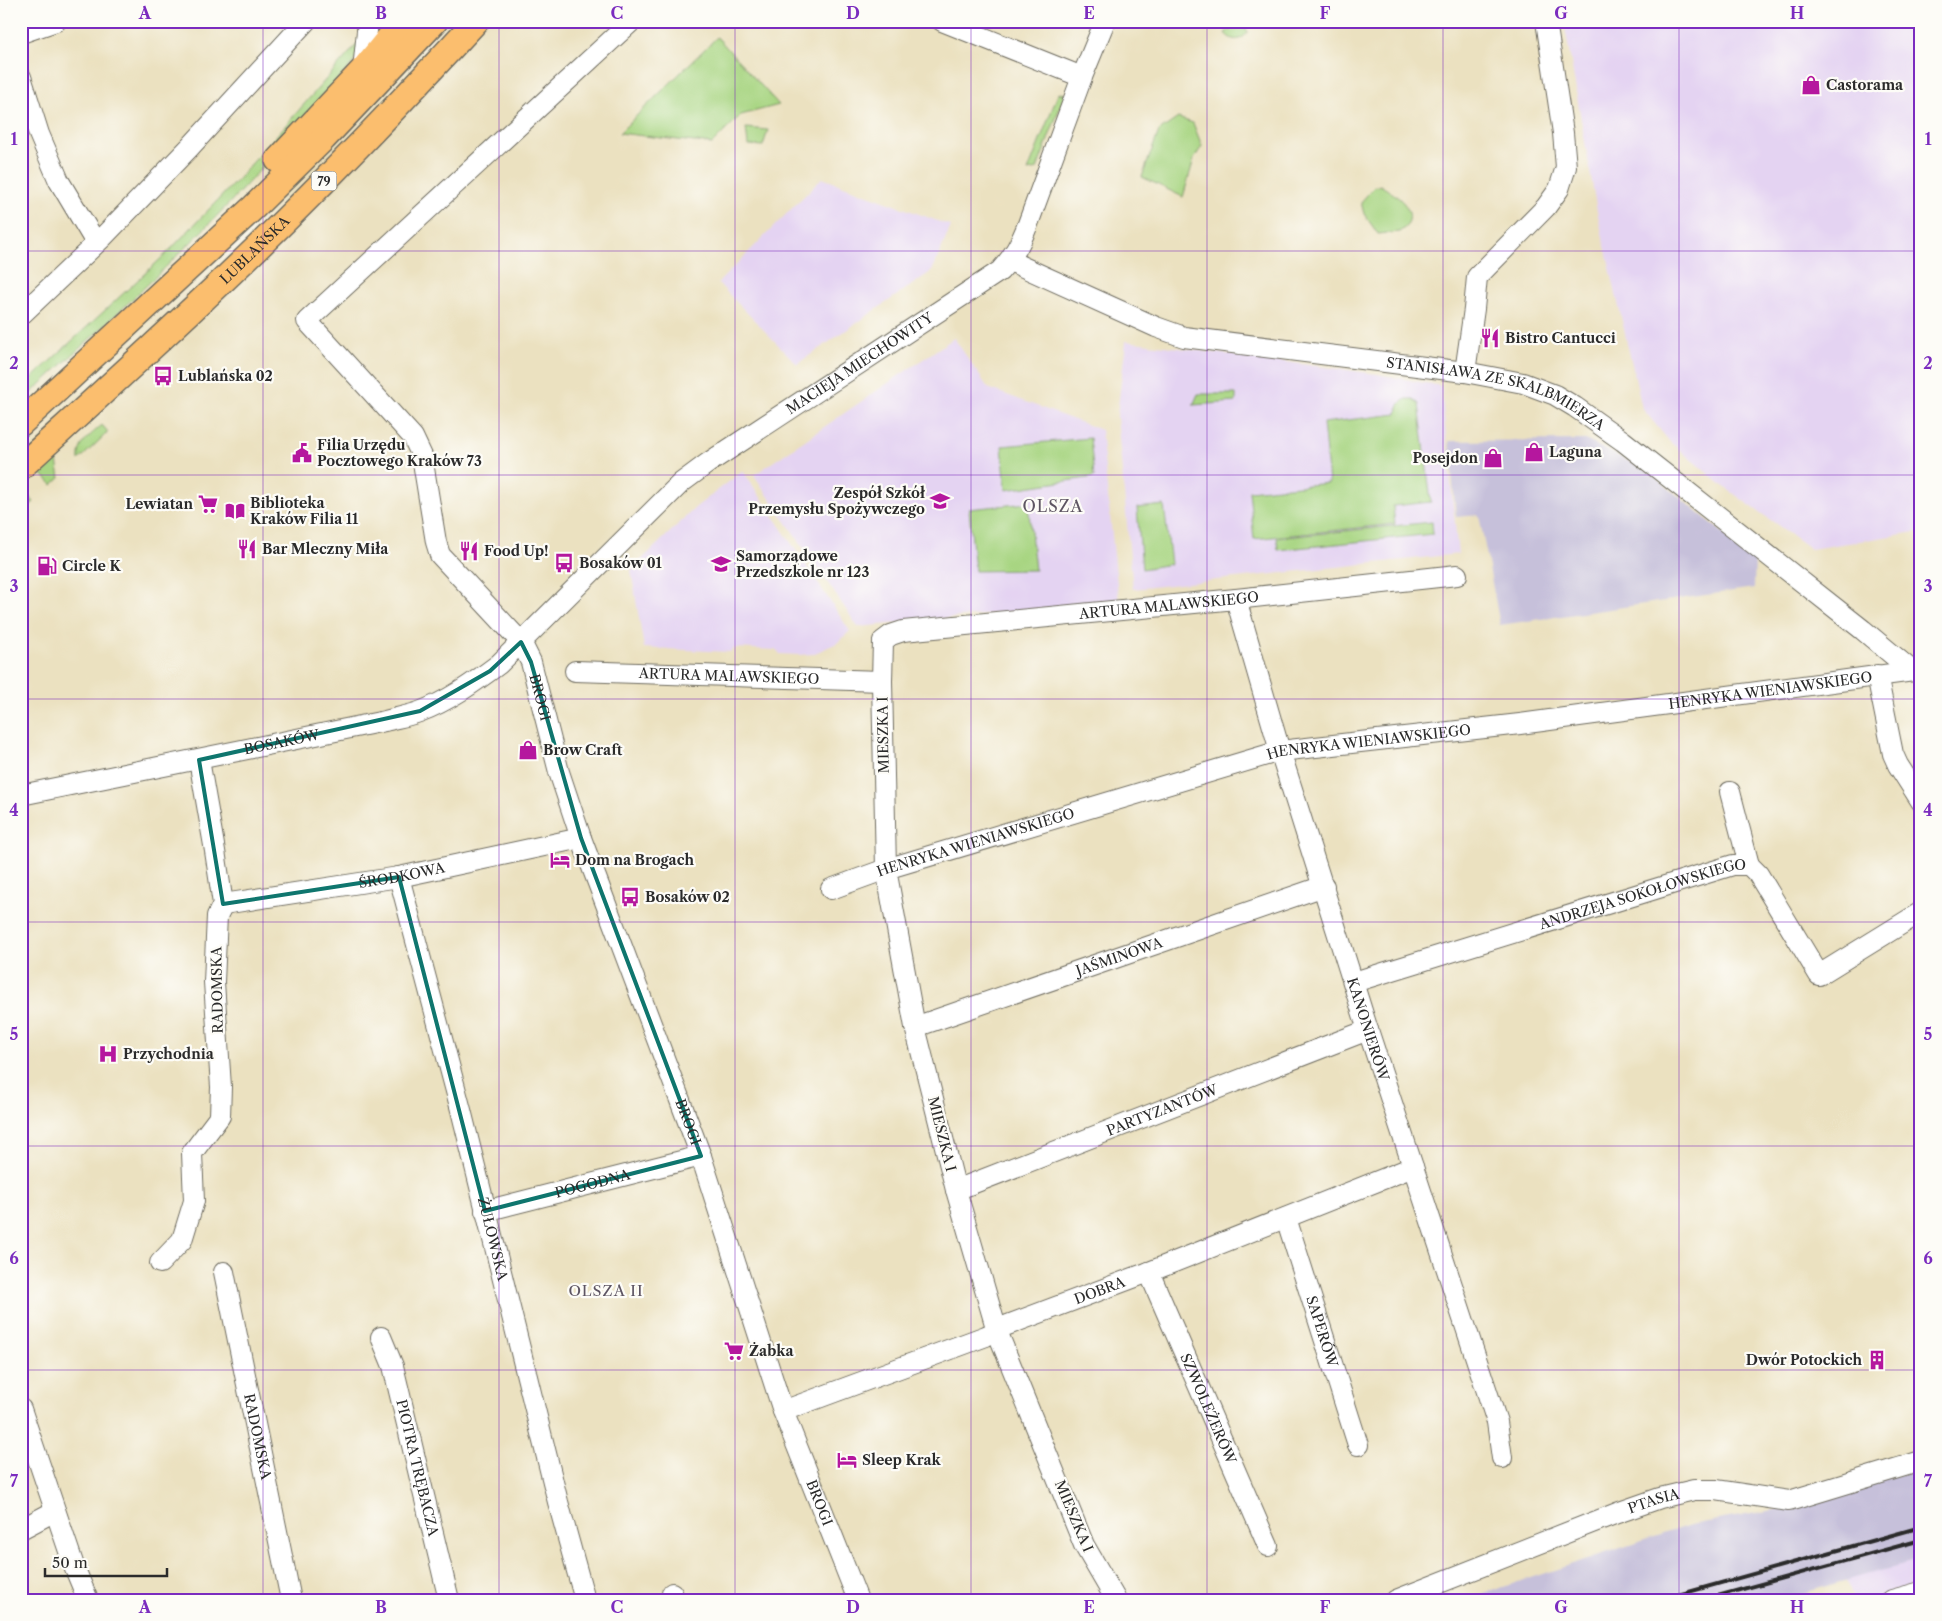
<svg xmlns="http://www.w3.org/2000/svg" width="1942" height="1621" font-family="'Libre Caslon Text',serif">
<rect width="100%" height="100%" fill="#fdfcf7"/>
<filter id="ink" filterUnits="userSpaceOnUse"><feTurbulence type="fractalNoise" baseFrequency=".02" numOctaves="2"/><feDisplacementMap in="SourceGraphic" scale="10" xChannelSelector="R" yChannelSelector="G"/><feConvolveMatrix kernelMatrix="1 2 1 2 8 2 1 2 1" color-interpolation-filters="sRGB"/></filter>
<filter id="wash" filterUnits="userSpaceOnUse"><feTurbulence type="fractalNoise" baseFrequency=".0096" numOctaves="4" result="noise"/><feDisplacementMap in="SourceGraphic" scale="20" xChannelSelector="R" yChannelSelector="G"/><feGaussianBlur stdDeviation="1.12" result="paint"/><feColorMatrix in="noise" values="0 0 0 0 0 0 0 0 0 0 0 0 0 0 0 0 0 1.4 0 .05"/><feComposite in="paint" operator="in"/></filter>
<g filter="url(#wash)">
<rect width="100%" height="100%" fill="#ebe1c0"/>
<g fill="#e4d3f2">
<polygon points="1564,21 1921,21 1921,531 1811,549 1723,486 1699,466 1670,442 1642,408 1597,211"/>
<polygon points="822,178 951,226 932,271 797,364 718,283"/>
<polygon points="954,338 988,388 1101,430 1119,602 858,627 754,475"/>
<polygon points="1126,341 1377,374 1441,386 1458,554 1133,589 1117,416"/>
<polygon points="743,471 850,631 837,643 813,654 799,655 780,654 775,650 735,648 730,652 644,648 631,570 696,507"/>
<polygon points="1921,1559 1921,1600 1852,1600 1846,1579"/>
</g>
<g fill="#c6c0da">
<polygon points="1585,440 1645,469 1755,559 1754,588 1500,625 1479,515 1456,517 1449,441"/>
<polygon points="1921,1468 1921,1559 1779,1600 1464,1600 1690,1525 1785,1508"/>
</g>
<g fill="#a8d582" stroke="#6a8056">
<path d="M1242,21h10l-2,5 -3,-1 -2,4 3,2c-5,10 -16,12 -23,2z"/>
<polygon points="717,37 779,105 741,115 712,144 619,133"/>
<path d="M358,43l-1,12 -4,8c-46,54 -92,108 -142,159 -61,62 -125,121 -190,180v-14l146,-135 72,-75z"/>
<polygon points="1061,93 1065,94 1037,169 1028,171 1058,94"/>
<polygon points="1178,118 1193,123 1202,146 1194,159 1183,197 1142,177 1159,131"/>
<polygon points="746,128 768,130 763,146 748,145"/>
<path d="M1380,185c11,7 36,21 28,39 -2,3 -6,6 -9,8l-21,2 -14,-20 -3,-12 13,-15z"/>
<polygon points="1198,394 1236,394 1236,402 1193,405"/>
<path d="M1407,399h6l6,5 12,98 -38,4 2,18 -141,15 -5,-48 80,-8 -6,-60 74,-9c1,-8 2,-12 10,-15z"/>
<path d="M102,425l6,7 -29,28c-2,-16 12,-25 23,-35z"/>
<polygon points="1090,438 1094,477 1006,490 1002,446"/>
<polygon points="55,458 57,460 60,478 52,485 39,471"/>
<polygon points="21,488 34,502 21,513"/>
<polygon points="1028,503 1035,570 975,571 969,509"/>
<polygon points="1164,505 1171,564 1142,569 1137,508"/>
<polygon points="1432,522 1433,534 1278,550 1277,538"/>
</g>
</g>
<g filter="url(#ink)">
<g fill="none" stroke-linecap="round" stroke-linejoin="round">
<defs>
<g id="minor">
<path id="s1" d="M632,21l-325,300 106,116 9,19 14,86 4,13 81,87 10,20 28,110 22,66 120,318 82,255 75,189"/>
<polyline points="942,21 1082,77"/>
<polyline points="21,33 56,21"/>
<polyline points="363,70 368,21"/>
<polyline points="21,77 39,134 59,181 96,243"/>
<path id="s2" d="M1010,261l146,66 28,10 281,35 58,11 32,12 20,12 48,34 240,189 49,41"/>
<polyline points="21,315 102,238 190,147 306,21"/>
<polyline points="1465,372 1474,309 1477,277 1546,207 1559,189 1566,167 1563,133 1546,21"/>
<path id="s3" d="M1236,599l44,152 88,279 129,392 5,36"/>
<path id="s4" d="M575,671l307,10"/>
<polyline points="1877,675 1893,754 1898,765 1921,801"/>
<polyline points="1730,792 1749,865"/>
<path id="s5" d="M21,795l364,-74c11,-3 23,-5 34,-9 28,-10 56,-30 80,-48l182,-181 27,-20 292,-192c14,-15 21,-29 28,-47l54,-147 23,-56"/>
<path id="s6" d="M399,877l62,233 97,392 27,98"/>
<path id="s7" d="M831,889l55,-20 394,-118 240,-27 401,-54"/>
<path id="s8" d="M223,904l176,-27 182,-39"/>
<path id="s9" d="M1354,982l379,-117h16l9,9 61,101 102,-63"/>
<path id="s10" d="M915,1027l409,-141"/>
<path id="s11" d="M956,1190l412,-160"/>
<path id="s12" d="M485,1211l216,-55"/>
<path id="s13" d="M1286,1218l72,227"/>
<polyline points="160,1263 182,1240 194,1201 192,1153 220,1116 221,1087 214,982 217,916 223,904 215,851 199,760"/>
<path id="s14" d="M224,1272l67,328"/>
<path id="s15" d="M1149,1272l119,274"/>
<path id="s16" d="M381,1337l12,29 56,234"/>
<polyline points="21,1409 75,1569 88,1600"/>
<path id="s17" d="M783,1411l203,-75 19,-10 144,-54 264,-105"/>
<polyline points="21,1529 55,1511"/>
<polyline points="672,1593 675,1600"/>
<path id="s18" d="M1116,1600l-32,-55 -87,-214 -41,-141 -41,-163 -29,-158 -4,-188 1,-40 8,-6 12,-4 333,-32 221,-24"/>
<path id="s19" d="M1396,1600l221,-87 43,-15 34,-8h22l73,11 132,-40"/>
<polyline points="1892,1600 1921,1592"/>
</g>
<g id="major">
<polyline points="278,160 363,70 403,21"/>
<polyline points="21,423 254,207 324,138 435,21"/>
<path id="s20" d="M21,467c80,-73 161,-146 239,-222 74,-72 146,-148 216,-224"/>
</g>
</defs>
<use href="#minor" stroke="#6e6b5f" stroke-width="22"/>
<use href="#major" stroke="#6e6b5f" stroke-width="28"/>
<use href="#minor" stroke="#fff" stroke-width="20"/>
<use href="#major" stroke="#fbbe6e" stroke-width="25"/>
<g stroke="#2b2b2b" stroke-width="4">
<polyline points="1660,1600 1921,1527"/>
<polyline points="1703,1600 1921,1540"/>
</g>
</g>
</g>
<path fill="none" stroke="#0f766e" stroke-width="4" stroke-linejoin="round" d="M521,642l10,20 50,176 120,318 -216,55 -86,-334 -176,27 -24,-144 221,-49 70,-40z"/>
<path fill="none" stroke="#7b2cbf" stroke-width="1" stroke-opacity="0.55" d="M263,21v1579M499,21v1579M735,21v1579M971,21v1579M1207,21v1579M1443,21v1579M1679,21v1579M21,251h1900M21,475h1900M21,699h1900M21,922h1900M21,1146h1900M21,1370h1900"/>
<defs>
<symbol id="shop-bare" viewBox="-9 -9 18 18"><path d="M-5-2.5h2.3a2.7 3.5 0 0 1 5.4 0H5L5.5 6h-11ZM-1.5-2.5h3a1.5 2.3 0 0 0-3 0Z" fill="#b5179e" stroke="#fdfcf7" stroke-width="2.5" paint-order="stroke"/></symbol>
<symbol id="restaurant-bare" viewBox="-9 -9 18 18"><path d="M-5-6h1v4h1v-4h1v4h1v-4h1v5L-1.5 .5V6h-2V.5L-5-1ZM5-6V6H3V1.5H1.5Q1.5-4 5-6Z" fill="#b5179e" stroke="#fdfcf7" stroke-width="2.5" paint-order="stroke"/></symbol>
<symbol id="bus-bare" viewBox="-9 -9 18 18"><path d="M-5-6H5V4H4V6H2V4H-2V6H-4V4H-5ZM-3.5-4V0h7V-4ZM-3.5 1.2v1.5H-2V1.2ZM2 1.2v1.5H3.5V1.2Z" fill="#b5179e" stroke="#fdfcf7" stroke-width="2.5" paint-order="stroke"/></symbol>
<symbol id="civic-bare" viewBox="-9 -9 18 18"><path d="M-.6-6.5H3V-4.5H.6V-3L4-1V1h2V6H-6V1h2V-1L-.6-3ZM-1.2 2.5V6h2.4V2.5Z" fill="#b5179e" stroke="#fdfcf7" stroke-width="2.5" paint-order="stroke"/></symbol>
<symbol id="school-bare" viewBox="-9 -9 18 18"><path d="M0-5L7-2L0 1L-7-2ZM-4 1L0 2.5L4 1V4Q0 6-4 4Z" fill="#b5179e" stroke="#fdfcf7" stroke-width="2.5" paint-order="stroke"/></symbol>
<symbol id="supermarket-bare" viewBox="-9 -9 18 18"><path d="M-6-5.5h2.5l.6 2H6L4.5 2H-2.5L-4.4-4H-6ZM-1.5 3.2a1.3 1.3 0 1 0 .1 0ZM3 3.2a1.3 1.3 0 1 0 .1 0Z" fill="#b5179e" stroke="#fdfcf7" stroke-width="2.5" paint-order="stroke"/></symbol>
<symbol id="library-bare" viewBox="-9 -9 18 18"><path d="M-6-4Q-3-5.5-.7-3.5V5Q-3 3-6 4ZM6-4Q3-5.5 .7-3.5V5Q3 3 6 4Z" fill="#b5179e" stroke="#fdfcf7" stroke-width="2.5" paint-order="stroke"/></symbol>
<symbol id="fuel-bare" viewBox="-9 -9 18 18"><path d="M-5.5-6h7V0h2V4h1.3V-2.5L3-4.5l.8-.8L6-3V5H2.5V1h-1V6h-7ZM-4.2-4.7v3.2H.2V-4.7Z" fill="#b5179e" stroke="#fdfcf7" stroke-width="2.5" paint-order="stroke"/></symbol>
<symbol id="hotel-bare" viewBox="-9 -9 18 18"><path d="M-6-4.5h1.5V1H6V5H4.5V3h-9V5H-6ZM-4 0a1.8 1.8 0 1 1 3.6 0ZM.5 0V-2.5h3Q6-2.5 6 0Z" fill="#b5179e" stroke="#fdfcf7" stroke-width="2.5" paint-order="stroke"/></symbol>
<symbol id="hospital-bare" viewBox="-9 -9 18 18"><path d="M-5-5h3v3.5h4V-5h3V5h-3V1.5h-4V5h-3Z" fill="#b5179e" stroke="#fdfcf7" stroke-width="2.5" paint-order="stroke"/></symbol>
<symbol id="building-bare" viewBox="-9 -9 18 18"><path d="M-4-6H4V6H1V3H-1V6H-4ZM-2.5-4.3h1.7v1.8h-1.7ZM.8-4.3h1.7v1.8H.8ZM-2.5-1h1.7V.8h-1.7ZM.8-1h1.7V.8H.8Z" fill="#b5179e" stroke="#fdfcf7" stroke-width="2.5" paint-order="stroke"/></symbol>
</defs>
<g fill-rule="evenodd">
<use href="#shop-bare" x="1797" y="71" width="28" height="28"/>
<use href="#restaurant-bare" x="1476" y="324" width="28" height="28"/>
<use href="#bus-bare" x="149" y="362" width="28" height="28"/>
<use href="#shop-bare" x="1520" y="438" width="28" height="28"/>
<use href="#civic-bare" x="288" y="439" width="28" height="28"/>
<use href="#shop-bare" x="1479" y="444" width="28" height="28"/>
<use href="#school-bare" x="926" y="487" width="28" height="28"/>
<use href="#supermarket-bare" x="194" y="490" width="28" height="28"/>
<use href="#library-bare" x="221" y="497" width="28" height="28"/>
<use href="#restaurant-bare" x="233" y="535" width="28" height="28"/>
<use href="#restaurant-bare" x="455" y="537" width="28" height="28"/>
<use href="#bus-bare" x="550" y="549" width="28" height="28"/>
<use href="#school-bare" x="707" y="550" width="28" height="28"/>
<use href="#fuel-bare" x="33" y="552" width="28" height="28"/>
<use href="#shop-bare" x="514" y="736" width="28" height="28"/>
<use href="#hotel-bare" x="546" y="846" width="28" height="28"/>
<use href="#bus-bare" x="616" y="883" width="28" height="28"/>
<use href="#hospital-bare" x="94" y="1040" width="28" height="28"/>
<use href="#supermarket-bare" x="720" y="1337" width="28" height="28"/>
<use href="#building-bare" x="1863" y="1346" width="28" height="28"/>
<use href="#hotel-bare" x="833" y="1446" width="28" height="28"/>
</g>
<g text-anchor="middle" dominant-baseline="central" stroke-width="4.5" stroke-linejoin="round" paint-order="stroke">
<rect fill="#fdfcf7" stroke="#6a6a68" stroke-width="1" x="311.5" y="171.5" width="25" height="19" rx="4"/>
<g font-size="12" font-weight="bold" fill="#2b2b2b">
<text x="324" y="181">79</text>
</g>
<g font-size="14" font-weight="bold" fill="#2b2b2b" stroke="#fdfcf7" text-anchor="start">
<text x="1826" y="85">Castorama</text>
<text x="1505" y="338">Bistro Cantucci</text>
<text x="178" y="376">Lublańska 02</text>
<text x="317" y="445">Filia Urzędu<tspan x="317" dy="16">Pocztowego Kraków 73</tspan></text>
<text x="1549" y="452">Laguna</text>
<text x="1478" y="458" text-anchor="end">Posejdon</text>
<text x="925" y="493" text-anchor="end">Zespół Szkół<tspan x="925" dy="16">Przemysłu Spożywczego</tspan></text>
<text x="250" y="503">Biblioteka<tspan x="250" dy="16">Kraków Filia 11</tspan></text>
<text x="193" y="504" text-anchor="end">Lewiatan</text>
<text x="262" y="549">Bar Mleczny Miła</text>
<text x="484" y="551">Food Up!</text>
<text x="736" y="556">Samorządowe<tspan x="736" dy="16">Przedszkole nr 123</tspan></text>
<text x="579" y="563">Bosaków 01</text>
<text x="62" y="566">Circle K</text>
<text x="543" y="750">Brow Craft</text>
<text x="575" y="860">Dom na Brogach</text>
<text x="645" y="897">Bosaków 02</text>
<text x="123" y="1054">Przychodnia</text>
<text x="749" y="1351">Żabka</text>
<text x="1862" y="1360" text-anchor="end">Dwór Potockich</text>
<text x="862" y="1460">Sleep Krak</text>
</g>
<g font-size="14" fill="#2b2b2b" stroke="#fdfcf7">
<text stroke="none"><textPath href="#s20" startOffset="319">LUBLAŃSKA</textPath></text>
<text stroke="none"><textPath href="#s5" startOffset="972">MACIEJA MIECHOWITY</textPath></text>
<text stroke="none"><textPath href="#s2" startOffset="509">STANISŁAWA ZE SKALBMIERZA</textPath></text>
<text stroke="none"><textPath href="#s18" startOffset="1288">ARTURA MALAWSKIEGO</textPath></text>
<text stroke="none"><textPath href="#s4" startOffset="154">ARTURA MALAWSKIEGO</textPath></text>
<text stroke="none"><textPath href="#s7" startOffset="964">HENRYKA WIENIAWSKIEGO</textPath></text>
<text stroke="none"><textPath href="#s1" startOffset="899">BROGI</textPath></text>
<text transform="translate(883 735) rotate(-91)">MIESZKA I</text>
<text stroke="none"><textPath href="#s5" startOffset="266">BOSAKÓW</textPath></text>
<text stroke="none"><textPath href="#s7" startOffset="559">HENRYKA WIENIAWSKIEGO</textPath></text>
<text stroke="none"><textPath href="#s7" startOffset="152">HENRYKA WIENIAWSKIEGO</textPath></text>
<text stroke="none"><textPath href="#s8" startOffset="181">ŚRODKOWA</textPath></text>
<text stroke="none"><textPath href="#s9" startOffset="302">ANDRZEJA SOKOŁOWSKIEGO</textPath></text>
<text stroke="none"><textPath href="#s10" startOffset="216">JAŚMINOWA</textPath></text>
<text transform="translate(217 990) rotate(-91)">RADOMSKA</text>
<text stroke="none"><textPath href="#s3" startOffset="450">KANONIERÓW</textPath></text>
<text stroke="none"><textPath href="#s11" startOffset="221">PARTYZANTÓW</textPath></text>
<text stroke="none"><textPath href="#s1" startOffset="1349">BROGI</textPath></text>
<text transform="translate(942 1134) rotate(76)">MIESZKA I</text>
<text stroke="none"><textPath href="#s12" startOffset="111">POGODNA</textPath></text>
<text stroke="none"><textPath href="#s6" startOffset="374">ŻUŁOWSKA</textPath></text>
<text stroke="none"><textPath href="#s17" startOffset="339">DOBRA</textPath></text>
<text stroke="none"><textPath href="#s13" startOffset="119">SAPERÓW</textPath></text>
<text stroke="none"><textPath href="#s15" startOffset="149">SZWOLEŻERÓW</textPath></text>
<text stroke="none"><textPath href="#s14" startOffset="168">RADOMSKA</textPath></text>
<text stroke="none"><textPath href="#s16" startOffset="136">PIOTRA TRĘBACZA</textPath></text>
<text stroke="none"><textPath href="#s19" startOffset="276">PTASIA</textPath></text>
<text stroke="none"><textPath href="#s1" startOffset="1752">BROGI</textPath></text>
<text transform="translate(1074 1516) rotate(67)">MIESZKA I</text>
</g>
<g font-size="15" letter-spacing="1" fill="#5e5563" stroke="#fdfcf7">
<text x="606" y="1290">OLSZA II</text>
</g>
<g font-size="16" letter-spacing="1" fill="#5e5563" stroke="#fdfcf7">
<text x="1053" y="506">OLSZA</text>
</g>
</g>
<rect width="1942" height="1621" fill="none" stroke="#fdfcf7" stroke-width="55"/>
<path d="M45 1568v8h122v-8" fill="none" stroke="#2b2b2b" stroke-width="2.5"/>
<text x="52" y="1568" font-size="15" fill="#2b2b2b" stroke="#fdfcf7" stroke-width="4" paint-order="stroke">50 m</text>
<rect x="28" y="28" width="1886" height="1566" fill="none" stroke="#7b2cbf" stroke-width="2"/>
<g font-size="16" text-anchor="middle" font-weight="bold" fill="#7b2cbf">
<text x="145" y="19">A</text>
<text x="381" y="19">B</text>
<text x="617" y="19">C</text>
<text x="853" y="19">D</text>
<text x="1089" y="19">E</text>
<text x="1325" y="19">F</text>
<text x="1561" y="19">G</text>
<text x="1797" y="19">H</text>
<text x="14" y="145">1</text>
<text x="1928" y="145">1</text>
<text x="14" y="369">2</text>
<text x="1928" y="369">2</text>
<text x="14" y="592">3</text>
<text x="1928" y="592">3</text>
<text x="14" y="816">4</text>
<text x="1928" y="816">4</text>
<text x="14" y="1040">5</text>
<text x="1928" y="1040">5</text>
<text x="14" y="1264">6</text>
<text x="1928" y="1264">6</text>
<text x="14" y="1487">7</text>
<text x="1928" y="1487">7</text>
<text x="145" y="1613">A</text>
<text x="381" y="1613">B</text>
<text x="617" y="1613">C</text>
<text x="853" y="1613">D</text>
<text x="1089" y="1613">E</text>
<text x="1325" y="1613">F</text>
<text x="1561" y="1613">G</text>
<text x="1797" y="1613">H</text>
</g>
</svg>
